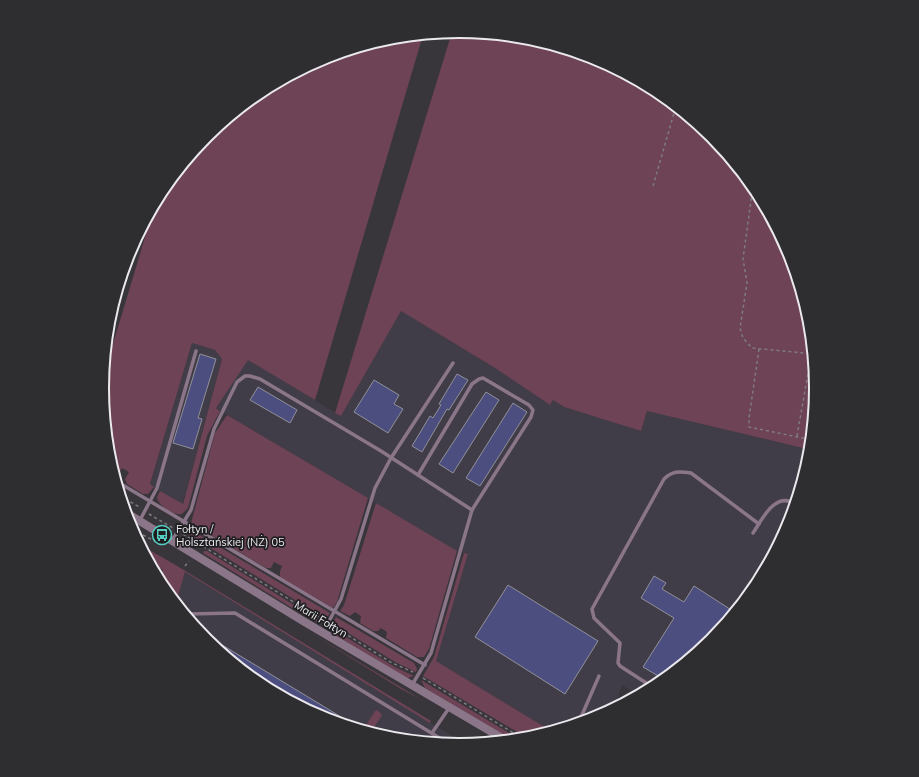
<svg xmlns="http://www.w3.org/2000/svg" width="919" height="777" font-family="Mulish,sans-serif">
<rect width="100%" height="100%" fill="#38353b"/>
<g fill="#413d48">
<polygon points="401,311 495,368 550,405 553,400 564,407 641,431 647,411 811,450 810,458 790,526 757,587 712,641 658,686 639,696 622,685 614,709 596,719 553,732 436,661 468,554 452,549 216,408 248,359 341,416"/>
<polygon points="192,343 215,350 222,359 182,505 150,485"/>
<polygon points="185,572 359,679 467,745 390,739 322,719 261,686 207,641 176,603"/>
</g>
<g fill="#6d4355">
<polygon points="460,31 529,38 597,58 658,91 712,136 757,190 790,252 810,319 817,389 811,450 647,411 641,431 564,407 553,400 550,405 495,368 401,311 341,416 335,413 452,32"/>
<path d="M423,35l-108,365 -67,-40 -32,48 4,3 -13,25 -19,72 -6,6c-8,2 -25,-9 -25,-17l3,-6 23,13 39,-145 -7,-9 -23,-7 -42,141 4,3 -6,7h-5l-16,-10 -2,-5 4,-7 -7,-4 -4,6 -4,1 -5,-17 -7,-70 1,-11 52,-173 7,-14 45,-54 54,-45 62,-33 67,-20z"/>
<polygon points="227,415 368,498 337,602 333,608 280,577 280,571 282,566 274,562 271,568 266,568 191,523 215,433"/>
<polygon points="376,503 457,551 429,649 424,657 417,657 386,638 387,632 381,628 378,631 373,631 360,623 361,616 355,612 350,616 340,611 344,605"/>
<polygon points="188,530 193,531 330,613 326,619 183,531"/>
<polygon points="139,544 179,567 431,721 430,723 185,572 176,603 159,581 163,570 148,561"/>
<polygon points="204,551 207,551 323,623 313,621 203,553"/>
<polygon points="464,553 468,554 436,661 553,732 529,739 423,676 434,657"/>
<polygon points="336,617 414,663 417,669 416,672 395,662 332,623"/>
<polygon points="331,628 395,667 414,676 408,678 402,675 334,635"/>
<polygon points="309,632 422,700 401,689"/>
<polygon points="421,680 521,740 514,741 425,688"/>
<polygon points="375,711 377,710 382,715 372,731 365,727"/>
</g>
<g fill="#4d4e80" stroke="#909098">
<polygon points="200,354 216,359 198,418 202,419 193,449 173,443"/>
<polygon points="457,374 468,380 449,410 447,409 422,452 412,446 430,416 433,418 441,405 439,404"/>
<polygon points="374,380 399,395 394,404 403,409 388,433 354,412"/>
<polygon points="258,387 297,410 290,423 250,400"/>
<polygon points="486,392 499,400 453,473 439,464"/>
<polygon points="513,403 527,412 480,486 466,478"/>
<polygon points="654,576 666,583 662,589 684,602 694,586 736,613 712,641 665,680 643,667 674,618 641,598"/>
<polygon points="508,585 598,641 565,694 475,637"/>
<polygon points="204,634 356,726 355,729 322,719 261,686 207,641 202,636"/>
</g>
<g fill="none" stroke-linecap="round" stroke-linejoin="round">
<g stroke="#7e7c81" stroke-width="1.5" stroke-dasharray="3 3" stroke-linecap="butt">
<polyline points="653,186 676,106"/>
<polyline points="753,186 743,259 747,283 740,328 743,338 752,348 814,354"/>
<polyline points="759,349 749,418 749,427 812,440"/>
<polyline points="797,436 813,345"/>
<polyline points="120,496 141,508"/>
<polyline points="149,514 173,528"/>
<polyline points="183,534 323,620"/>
<polyline points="143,535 164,546"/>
<polyline points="185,566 189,561"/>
<polyline points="333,626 392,663 413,672"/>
<polyline points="423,678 525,740"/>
<polyline points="360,727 370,733"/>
<polyline points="455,740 464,746"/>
</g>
<g stroke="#8a7688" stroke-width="3.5">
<polyline points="418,475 472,384 479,379 483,378 529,405 533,410 531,417 472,510"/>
<polyline points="116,481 425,665"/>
<polyline points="140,520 157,488 196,351"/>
<path d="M753,533c10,-15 22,-42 43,-29"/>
<polyline points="172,541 191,510 214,429 237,382 245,376 250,376 260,379 381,451 472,510 431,653 412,685"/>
<polyline points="181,610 188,614 235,613 451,745"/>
<polyline points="328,623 341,599 375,488 391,458 453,363"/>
<path d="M654,688l-34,-22 -2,-3 2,-20 -26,-25 -2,-9 72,-130c8,-8 15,-8 27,-6l68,51"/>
<polyline points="578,724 599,676"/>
<polyline points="432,733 449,708"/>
</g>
<polyline stroke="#8a7688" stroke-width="8" points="125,512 303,621 507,741"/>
</g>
<defs>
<symbol id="bus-ring" viewBox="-11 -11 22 22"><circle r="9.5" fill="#1e1d20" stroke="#56cec3" stroke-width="1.5"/><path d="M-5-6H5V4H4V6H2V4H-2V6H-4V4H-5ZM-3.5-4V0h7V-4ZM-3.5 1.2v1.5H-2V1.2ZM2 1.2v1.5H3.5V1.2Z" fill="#56cec3"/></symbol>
</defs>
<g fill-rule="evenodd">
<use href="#bus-ring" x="151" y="524" width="22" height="22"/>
</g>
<g text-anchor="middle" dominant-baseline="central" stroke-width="3.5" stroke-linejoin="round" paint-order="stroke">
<g font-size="11" fill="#ebe9ed" stroke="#1e1d20" text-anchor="start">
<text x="176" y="529">Fołtyn /<tspan x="176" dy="13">Holsztańskiej (NŻ) 05</tspan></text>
</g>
<g font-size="11" fill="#ebe9ed" stroke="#1e1d20">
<text transform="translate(321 619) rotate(31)">Marii Fołtyn</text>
</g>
</g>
<path d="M0 0H919V777H0ZM109 388a350 350 0 1 1 700 0a350 350 0 1 1-700 0Z" fill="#2e2d30" fill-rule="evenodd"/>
<path fill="none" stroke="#ebe9ed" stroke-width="2" d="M109 388a350 350 0 1 1 700 0a350 350 0 1 1-700 0Z"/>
</svg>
